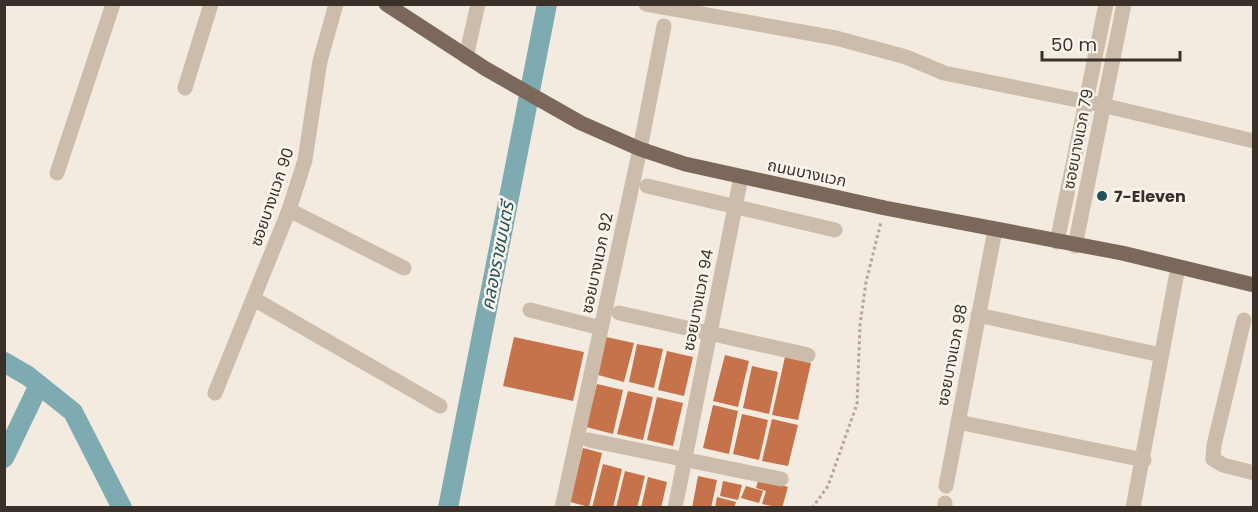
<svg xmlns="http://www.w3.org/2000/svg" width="1258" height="512" font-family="Poppins,'Noto Sans Thai',sans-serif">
<rect width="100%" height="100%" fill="#f3ebdf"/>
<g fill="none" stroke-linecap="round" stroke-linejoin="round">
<g stroke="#7eabb1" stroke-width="20">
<polyline points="4,362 28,376 73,412 122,508"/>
<polyline points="4,458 39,385"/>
<polyline points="448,508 547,4"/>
</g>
</g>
<g fill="#c6724a">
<polygon points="514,337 584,352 573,401 503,386"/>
<polygon points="606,337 634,343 624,382 598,375"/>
<polygon points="637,344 663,349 654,388 629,382"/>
<polygon points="667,351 693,357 684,396 658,390"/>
<polygon points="725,355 749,361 738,407 713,401"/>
<polygon points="785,357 811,363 798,420 772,415"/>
<polygon points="752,366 778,372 769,414 743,408"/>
<polygon points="597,384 623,390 613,434 586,427"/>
<polygon points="628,391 653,397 643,440 617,434"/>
<polygon points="657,397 683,403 673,446 647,440"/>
<polygon points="713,405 738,411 729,454 703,448"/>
<polygon points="742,414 768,420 759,460 733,454"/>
<polygon points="772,419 798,425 788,466 762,461"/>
<polygon points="583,448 602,453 589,507 570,502"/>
<polygon points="603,464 622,469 613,508 592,508"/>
<polygon points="625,471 645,476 637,508 616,508"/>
<polygon points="698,476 717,480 711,508 692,508"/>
<polygon points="648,477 667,482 661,508 641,508"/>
<polygon points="759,478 788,487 782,508 762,504 766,491 756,488"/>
<polygon points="723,481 742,485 738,500 720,496"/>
<polygon points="746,486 763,491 759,503 741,498"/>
<polygon points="717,497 736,502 734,508 715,508"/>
</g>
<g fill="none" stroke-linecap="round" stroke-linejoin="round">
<polyline stroke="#b8a695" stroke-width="3" stroke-dasharray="3 3" stroke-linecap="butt" points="812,508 828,486 857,404 860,325 866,282 881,222"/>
<g stroke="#ccbcab" stroke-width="15">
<polyline points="646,4 836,38 906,57 944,73 1102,105 1254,141"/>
<polyline points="466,57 478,4"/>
<polyline points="185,88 211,4"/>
<polyline points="57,173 113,4"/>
<polyline points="647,186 835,230"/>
<polyline points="289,210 404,268"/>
<polyline points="1057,242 1106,4"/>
<polyline points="1075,246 1124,4"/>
<polyline points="254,299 440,406"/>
<polyline points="530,310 601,328"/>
<polyline points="619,313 808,355"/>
<polyline points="978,315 1161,355"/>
<polyline points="1244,320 1214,445 1213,459 1223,465 1254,473"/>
<polyline points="215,393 289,210 305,160 320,61 336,4"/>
<polyline points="958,422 1144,460"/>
<polyline points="589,440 781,479"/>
<polyline points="946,486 995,230"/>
<polyline points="562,508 640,149 664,26"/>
<polyline points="675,508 741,177"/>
<polyline points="945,508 945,503"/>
<polyline points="1133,508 1178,267"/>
</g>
<polyline stroke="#7b685b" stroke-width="15" points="386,4 486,69 581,123 640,149 685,164 885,208 1122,253 1254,285"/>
</g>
<circle fill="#1f535c" stroke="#faf5ec" stroke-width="2" cx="1102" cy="196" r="6"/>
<g text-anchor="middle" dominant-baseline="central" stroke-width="5" stroke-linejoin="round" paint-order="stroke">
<g font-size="16" fill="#39302a" stroke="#faf5ec">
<text transform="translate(1078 139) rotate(-79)">ซอยบางแวก 79</text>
<text transform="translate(807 173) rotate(12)">ถนนบางแวก</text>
<text transform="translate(272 197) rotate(-71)">ซอยบางแวก 90</text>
<text transform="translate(597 263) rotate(-78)">ซอยบางแวก 92</text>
<text transform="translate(698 300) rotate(-79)">ซอยบางแวก 94</text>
<text transform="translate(952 355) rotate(-79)">ซอยบางแวก 98</text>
</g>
<g font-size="16" font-weight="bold" fill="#39302a" stroke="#faf5ec" text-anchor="start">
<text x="1114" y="196">7-Eleven</text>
</g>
<g font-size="18" font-style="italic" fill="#1f535c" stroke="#faf5ec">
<text transform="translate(497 256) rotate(-79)">คลองราชมนตรี</text>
</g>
</g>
<rect width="1258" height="512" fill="none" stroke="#39302a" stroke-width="12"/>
<path d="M1042 51v9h138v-9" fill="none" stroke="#39302a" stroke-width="3"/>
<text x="1051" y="51" font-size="18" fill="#39302a" stroke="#faf5ec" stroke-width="4.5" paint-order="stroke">50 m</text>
</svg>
